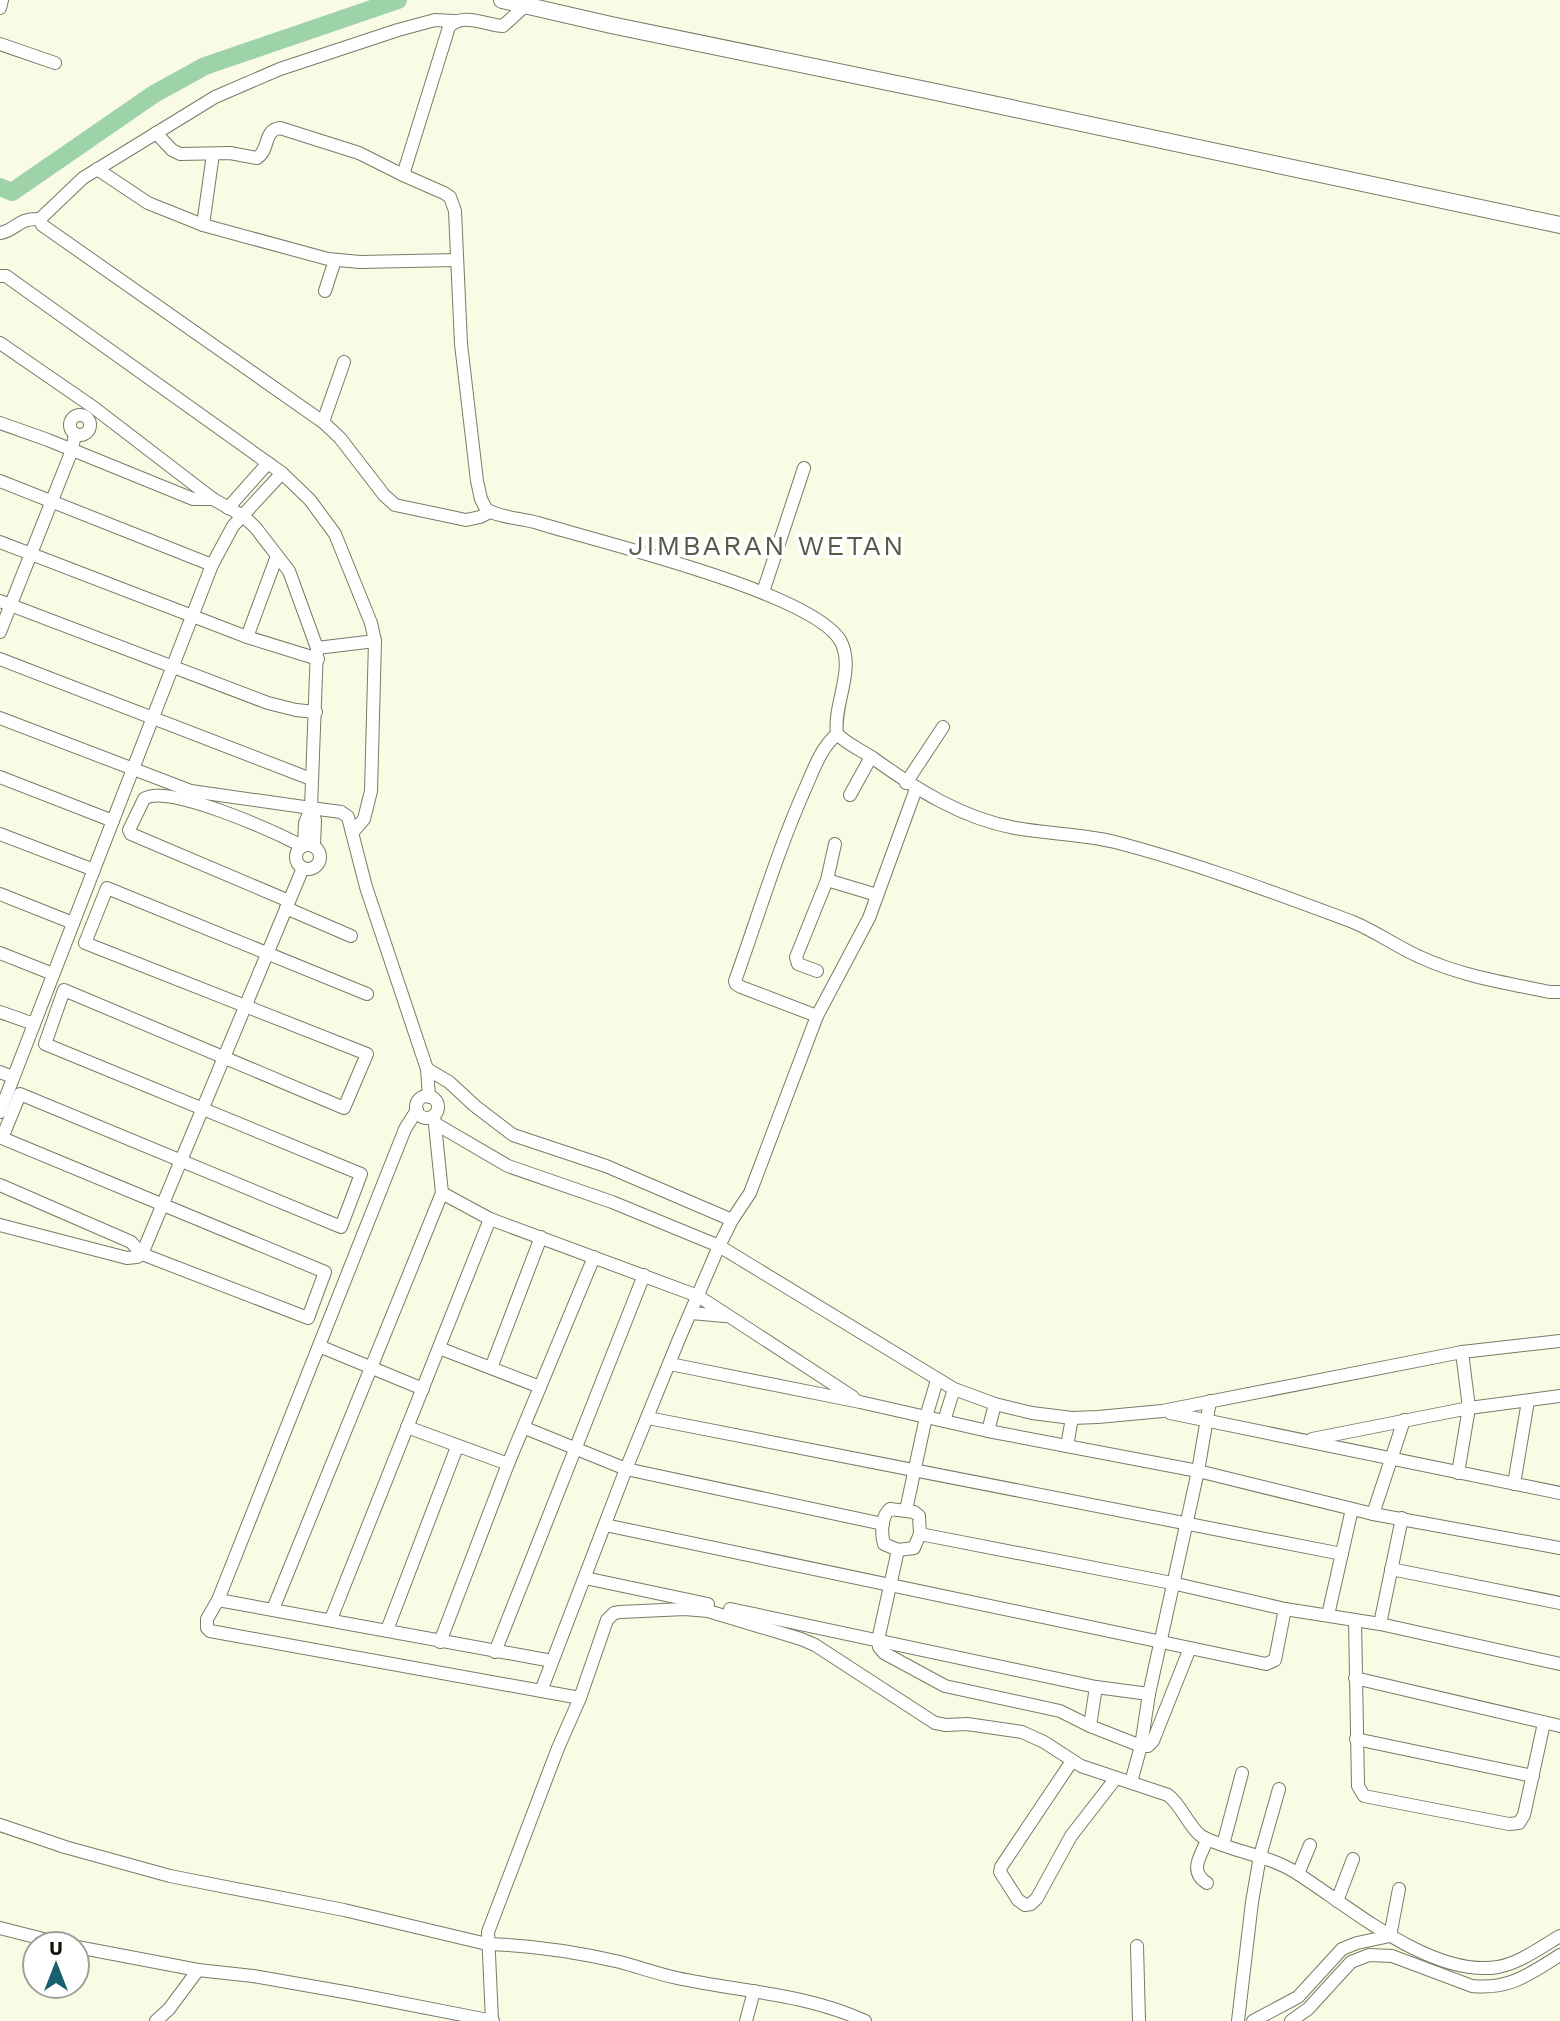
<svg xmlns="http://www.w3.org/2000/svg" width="1560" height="2021" font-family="'Work Sans',sans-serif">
<rect width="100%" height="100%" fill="#fafbe5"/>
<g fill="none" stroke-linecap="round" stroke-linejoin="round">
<polyline stroke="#9ed3aa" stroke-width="18" points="0,187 12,192 154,94 205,66 398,0"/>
<defs>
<g id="minor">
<path d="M526,5l-23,21c-17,-1 -41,-14 -54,1l-46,148 41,18 6,4 5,14 6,133 16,137 4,18 5,10c13,9 36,9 52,14 57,18 283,71 304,121 12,29 -9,61 -5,90 10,10 24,16 36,24 43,31 88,60 142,70 33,6 67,6 100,14 81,21 160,51 238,80 24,10 44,25 67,35 41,19 86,26 130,35h10"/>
<polyline points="0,8 2,0"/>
<polyline points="454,21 435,20 398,30 280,69 215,97 83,178 40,219 42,225 323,422 340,438 384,495 395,505 466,520 480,517 490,512"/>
<polyline points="0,44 55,63"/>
<path d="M156,133l16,17 8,4 50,-1 27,5c13,-8 6,-28 23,-30l79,25 44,22"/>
<polyline points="97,169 148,203 203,225 328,259 360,262 457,260"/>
<polyline points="203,225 213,154"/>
<path d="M0,233c18,-3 16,-15 40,-14"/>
<polyline points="0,276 6,276 282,473 310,500 335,534 371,623 375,641 371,791 364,819 352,833"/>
<polyline points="325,291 335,260"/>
<polyline points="0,343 93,407 213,499 243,516 255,527 289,571 317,648 311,808 341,812 348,817 366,887 427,1069 429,1097"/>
<circle cx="80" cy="425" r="10"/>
<polyline points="323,422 344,362"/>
<polyline points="0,423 48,440 193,499 213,499"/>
<polyline points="0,481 212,565"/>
<polyline points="228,508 268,463"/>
<polyline points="0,542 247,637 318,659"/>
<polyline points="763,592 804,468"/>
<polyline points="0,601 268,703 296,710 316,712"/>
<polyline points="0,632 72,450 75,434"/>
<polyline points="247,637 277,556"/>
<polyline points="317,648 375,641"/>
<polyline points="0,659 311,779"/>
<polyline points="0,718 191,791 311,808"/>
<polyline points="0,777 113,821"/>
<polyline points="906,783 943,727"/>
<polyline points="850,795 871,757"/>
<polyline points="311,808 315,820 314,846"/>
<polyline points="0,834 94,870"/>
<circle cx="308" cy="857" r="12"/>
<polyline points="304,845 305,823 311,808"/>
<polyline points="827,880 877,895"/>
<polyline points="0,894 73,923"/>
<path d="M289,901l-158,-67 -2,-4 15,-31c22,-17 133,34 158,47"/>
<polyline points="286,908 351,936"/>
<polyline points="0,953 53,974"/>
<polyline points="817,971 798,964 796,957 827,880 835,844"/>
<polyline points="0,1012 34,1024"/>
<path d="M817,1016l-76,-29 -5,-3 -1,-3c23,-64 42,-129 70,-192 9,-20 15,-40 32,-55"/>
<polyline points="427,1069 449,1082 475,1106 513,1135 606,1166 732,1220"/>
<polyline points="0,1072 13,1077"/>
<circle cx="427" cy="1107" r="11"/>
<polyline points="417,1110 405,1129 218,1600 207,1619 207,1628 210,1631 580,1698"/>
<polyline points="0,1112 212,565 233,526 282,473"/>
<polyline points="436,1124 508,1166 612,1202 719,1246 954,1389 995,1404 1032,1413 1072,1418 1098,1417 1162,1411 1462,1352 1560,1341"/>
<polyline points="0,1185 131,1242 142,1254 308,1318 325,1272 2,1138 20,1094 341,1227 361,1174 45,1044 64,990 344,1108 367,1054 85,943 107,888 367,994"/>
<polyline points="442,1193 490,1219 698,1296 853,1397"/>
<polyline points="0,1225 127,1258 137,1257 142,1254 303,868"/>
<polyline points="691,1313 725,1316"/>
<polyline points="319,1346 423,1389"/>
<polyline points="439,1348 540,1387"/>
<polyline points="670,1364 860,1402 988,1431 1198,1471 1373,1514 1560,1548"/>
<polyline points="491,1368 541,1237"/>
<polyline points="1170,1413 1560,1493"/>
<polyline points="648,1418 1342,1554"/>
<polyline points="944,1421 954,1389"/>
<polyline points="407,1427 508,1464"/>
<polyline points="525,1428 626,1469 883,1524"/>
<polyline points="988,1431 995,1404"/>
<polyline points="1312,1439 1469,1408 1560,1396"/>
<polyline points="1067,1446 1072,1418"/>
<polyline points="1458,1473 1469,1408 1462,1352"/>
<polyline points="1514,1484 1528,1401"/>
<path d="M890,1509l24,3 5,4 1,18 -6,14 -16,2 -14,-6c-3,-10 -3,-28 6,-35z"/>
<polyline points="906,1510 926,1417 937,1380"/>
<polyline points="1373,1514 1404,1420"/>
<polyline points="605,1525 1266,1664 1275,1660 1285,1609"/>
<polyline points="920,1534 1172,1583 1285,1609 1380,1624 1560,1664"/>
<polyline points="898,1550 878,1640 879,1647 884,1653 945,1686 1060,1711 1090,1726 1141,1746 1148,1746 1153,1741 1190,1648"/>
<polyline points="1391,1569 1560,1603"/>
<polyline points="585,1578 708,1604"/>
<polyline points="218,1600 552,1661"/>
<polyline points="273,1609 442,1193 434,1115"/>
<polyline points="730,1609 1096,1687 1149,1694"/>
<polyline points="1328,1615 1352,1509"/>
<polyline points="331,1619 490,1219"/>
<polyline points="1355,1620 1358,1786 1364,1796 1509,1824 1519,1823 1524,1815 1544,1723"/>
<polyline points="1380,1624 1402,1518"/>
<polyline points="387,1630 457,1447"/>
<polyline points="440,1642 508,1464 594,1257"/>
<polyline points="495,1652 644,1275"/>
<polyline points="1355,1678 1560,1726"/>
<polyline points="541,1691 626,1469 679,1339 719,1246 732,1220 750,1193 817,1016 869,918 916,789"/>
<polyline points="1090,1726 1096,1687"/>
<polyline points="1356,1739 1533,1776"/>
<polyline points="1072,1761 1001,1867 1000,1872 1018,1900 1025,1905 1031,1904 1037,1898 1071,1836 1116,1778"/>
<polyline points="1131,1782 1141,1746 1149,1694 1198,1471 1210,1401"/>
<path d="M0,1825l65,22 105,29 174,34 143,34c43,1 90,8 133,18 19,5 38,12 57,16 65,14 126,15 188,43"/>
<polyline points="1223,1845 1242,1773"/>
<polyline points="1298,1874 1310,1845"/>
<path d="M1207,1883c-19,-12 -6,-27 0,-43"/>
<polyline points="1337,1901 1353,1859"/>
<polyline points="0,1928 63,1944"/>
<polyline points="1390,1936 1399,1889"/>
<polyline points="1137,1946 1139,2021"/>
<polyline points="77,1947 198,1970 253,1976 350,1993 493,2021"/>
<polyline points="156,2021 169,2009 198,1970"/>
<path d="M492,2021l-4,-89 70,-184 22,-50 27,-78 7,-7 6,-1 65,-3 23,2 93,28 14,6 120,78 11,2 21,-1 55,8 22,10 37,24 87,29c14,11 19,29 33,41 30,16 65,18 94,36 54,34 136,106 203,95 22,-4 43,-20 62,-31"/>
<polyline points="746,2021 754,1991"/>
<polyline points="1238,2021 1252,1902 1260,1856 1279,1789"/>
<polyline points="1253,2021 1298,1997 1342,1949 1357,1943 1390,1936"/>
<path d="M1291,2021l17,-12 43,-47 18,-7 23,1 80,30c37,4 58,-12 88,-31"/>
</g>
<polyline id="major" points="502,0 611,25 931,91 1560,225"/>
</defs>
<use href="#minor" stroke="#797b67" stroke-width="14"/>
<use href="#major" stroke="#797b67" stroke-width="18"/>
<use href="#minor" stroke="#fff" stroke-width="12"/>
<use href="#major" stroke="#fff" stroke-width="16"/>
</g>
<g text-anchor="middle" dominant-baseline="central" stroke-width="7" stroke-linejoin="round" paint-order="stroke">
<g font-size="28" letter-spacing="2" fill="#585946" stroke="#fff">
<text x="767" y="545">JIMBARAN WETAN</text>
</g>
</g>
<g transform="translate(56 1965)"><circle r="33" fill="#ffffff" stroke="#a0a09d" stroke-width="2"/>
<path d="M0-5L12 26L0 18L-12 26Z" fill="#18626f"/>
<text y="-10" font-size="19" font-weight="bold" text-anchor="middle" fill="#12120b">U</text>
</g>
</svg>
